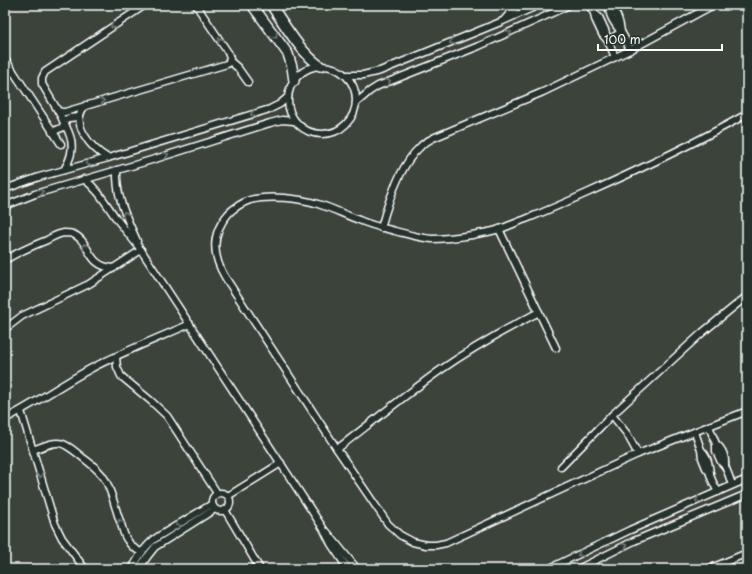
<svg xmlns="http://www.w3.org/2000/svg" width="752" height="574" font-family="'Playpen Sans',sans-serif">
<rect width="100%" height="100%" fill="#3c433a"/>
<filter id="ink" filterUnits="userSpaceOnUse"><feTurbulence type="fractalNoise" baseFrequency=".025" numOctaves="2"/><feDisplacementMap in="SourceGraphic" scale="8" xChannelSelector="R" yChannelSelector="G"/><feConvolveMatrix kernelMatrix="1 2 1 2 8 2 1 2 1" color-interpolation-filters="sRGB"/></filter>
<g filter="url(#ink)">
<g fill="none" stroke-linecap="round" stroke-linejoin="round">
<defs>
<g id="street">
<path d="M145,5l-100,67 -3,6v6l16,27 4,1h3l162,-48c3,-3 4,-6 2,-10l-33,-49"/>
<polyline points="589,5 594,13 595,19 602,34 608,41"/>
<path d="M609,5c-1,11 6,19 12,27 4,5 6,12 9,18"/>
<path d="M609,5c8,6 11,18 12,27"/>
<polyline points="594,13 599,17 605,30 608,41 615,57"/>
<polyline points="504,20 511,12 520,5"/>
<polyline points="608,41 621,32"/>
<polyline points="230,61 238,68 248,82"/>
<polyline points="7,62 61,144"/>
<circle cx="322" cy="100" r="34"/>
<polyline points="346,75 363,75 380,71 503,21 539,5"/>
<polyline points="5,76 13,71"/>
<polyline points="356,103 370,91 378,86 479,46 550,14 569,5"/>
<path d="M86,105c-18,18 6,44 22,53"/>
<path d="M58,111c12,22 21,35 6,59"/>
<path d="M747,114c-52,29 -106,55 -160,79 -20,9 -41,18 -61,26 -9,3 -17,7 -26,10 -9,3 -19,4 -28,6 -13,2 -27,4 -40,4 -13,-1 -25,-5 -37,-8 -12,-3 -25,-6 -36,-11 -14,-5 -27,-12 -41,-16 -19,-6 -49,-9 -68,-4 -8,3 -16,8 -21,13 -18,20 -17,42 -4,64l112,172 51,75 12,11 13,7 13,3h10l10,-2 192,-89 109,-43"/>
<polyline points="63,121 69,118 79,117"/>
<polyline points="52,132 66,126"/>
<path d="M117,170c-1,28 9,46 20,71"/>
<path d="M84,179c14,10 22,25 32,39 8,11 17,21 25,32l182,278 8,16 17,25"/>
<polyline points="5,189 39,177 108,158 270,109 280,104 288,97"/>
<polyline points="5,206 35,194 155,159 270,123 282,120 294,121"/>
<path d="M381,228c7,-26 19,-63 39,-81 3,-4 8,-6 13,-9l110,-46 87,-42 83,-45"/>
<polyline points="499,229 556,348"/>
<path d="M5,260c13,-8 27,-14 42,-20 5,-3 11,-6 17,-7 3,0 6,0 9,1 18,7 13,33 41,34"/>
<polyline points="5,329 22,316 89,284 141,250"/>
<polyline points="116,357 117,367 121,376 151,401 167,416 217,493"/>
<polyline points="21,411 55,524 62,538 85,569"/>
<polyline points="612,415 627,434 638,454"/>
<path d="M5,419c29,-15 56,-34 85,-50 32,-17 66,-30 100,-45"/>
<polyline points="709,426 716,444 716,451 721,462 725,466 729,476 732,485"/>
<polyline points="695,432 701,450 702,458 706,468 710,473"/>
<path d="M716,444c7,5 10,14 9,22"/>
<path d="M337,449c34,-26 67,-53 102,-78 32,-22 65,-41 100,-59"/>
<path d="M33,450c27,-10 27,-11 49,7 9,7 19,14 24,24 6,12 10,30 15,43 2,6 3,13 7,17 3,6 8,9 14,11"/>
<path d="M701,450c7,6 8,15 9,24 1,6 5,12 8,18"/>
<polyline points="561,467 612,415 703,332 747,296"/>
<circle cx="221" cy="502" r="9"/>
<polyline points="228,496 281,463"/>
<polyline points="225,510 260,569"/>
<polyline points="327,532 357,569"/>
<path d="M132,569c7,-13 14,-25 27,-33l53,-32"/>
<polyline points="139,569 147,557 155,547 215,509"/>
<polyline points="548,569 630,530 747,479"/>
<polyline points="578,569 634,541 747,494"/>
<polyline points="709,569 747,553"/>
</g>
<g id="secondary">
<polyline points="252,5 288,54 292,67 294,81"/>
<path d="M271,5c14,20 29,47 49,61"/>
</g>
</defs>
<use href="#street" stroke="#fff" stroke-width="9"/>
<use href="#secondary" stroke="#fff" stroke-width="12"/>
<use href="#street" stroke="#26332d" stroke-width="6"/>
<use href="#secondary" stroke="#26332d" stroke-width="9"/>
</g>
<defs><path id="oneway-chevron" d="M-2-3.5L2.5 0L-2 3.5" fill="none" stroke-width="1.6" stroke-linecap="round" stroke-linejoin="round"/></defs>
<g stroke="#727a76">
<use href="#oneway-chevron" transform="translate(113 26) rotate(147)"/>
<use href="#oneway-chevron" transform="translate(509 33) rotate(-24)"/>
<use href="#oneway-chevron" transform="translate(275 36) rotate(54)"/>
<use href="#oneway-chevron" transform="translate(220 40) rotate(-124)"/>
<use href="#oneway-chevron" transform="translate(452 42) rotate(158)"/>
<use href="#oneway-chevron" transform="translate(388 82) rotate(-22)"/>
<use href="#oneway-chevron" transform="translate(102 101) rotate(-16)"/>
<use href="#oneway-chevron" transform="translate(253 114) rotate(163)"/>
<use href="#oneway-chevron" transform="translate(166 155) rotate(-18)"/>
<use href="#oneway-chevron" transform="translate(88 163) rotate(164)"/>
<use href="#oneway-chevron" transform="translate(41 192) rotate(-16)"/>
<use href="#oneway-chevron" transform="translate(125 214) rotate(-112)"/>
<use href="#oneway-chevron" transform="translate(85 246) rotate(-123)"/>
<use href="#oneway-chevron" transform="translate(40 475) rotate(74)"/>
<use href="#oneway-chevron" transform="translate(698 500) rotate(157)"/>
<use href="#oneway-chevron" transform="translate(120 522) rotate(-108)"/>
<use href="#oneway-chevron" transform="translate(178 524) rotate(148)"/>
<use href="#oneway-chevron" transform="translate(625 546) rotate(-26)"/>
<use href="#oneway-chevron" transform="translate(580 554) rotate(154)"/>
</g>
</g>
<rect width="752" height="574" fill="none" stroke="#26332d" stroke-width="20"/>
<rect x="10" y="10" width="732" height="554" fill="none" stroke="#fff" stroke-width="1.5" filter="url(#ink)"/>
<path d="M598 44v6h124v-6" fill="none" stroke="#ffffff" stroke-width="2"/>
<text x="604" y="44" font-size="12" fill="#ffffff" stroke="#26332d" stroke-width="3" paint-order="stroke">100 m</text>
</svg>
